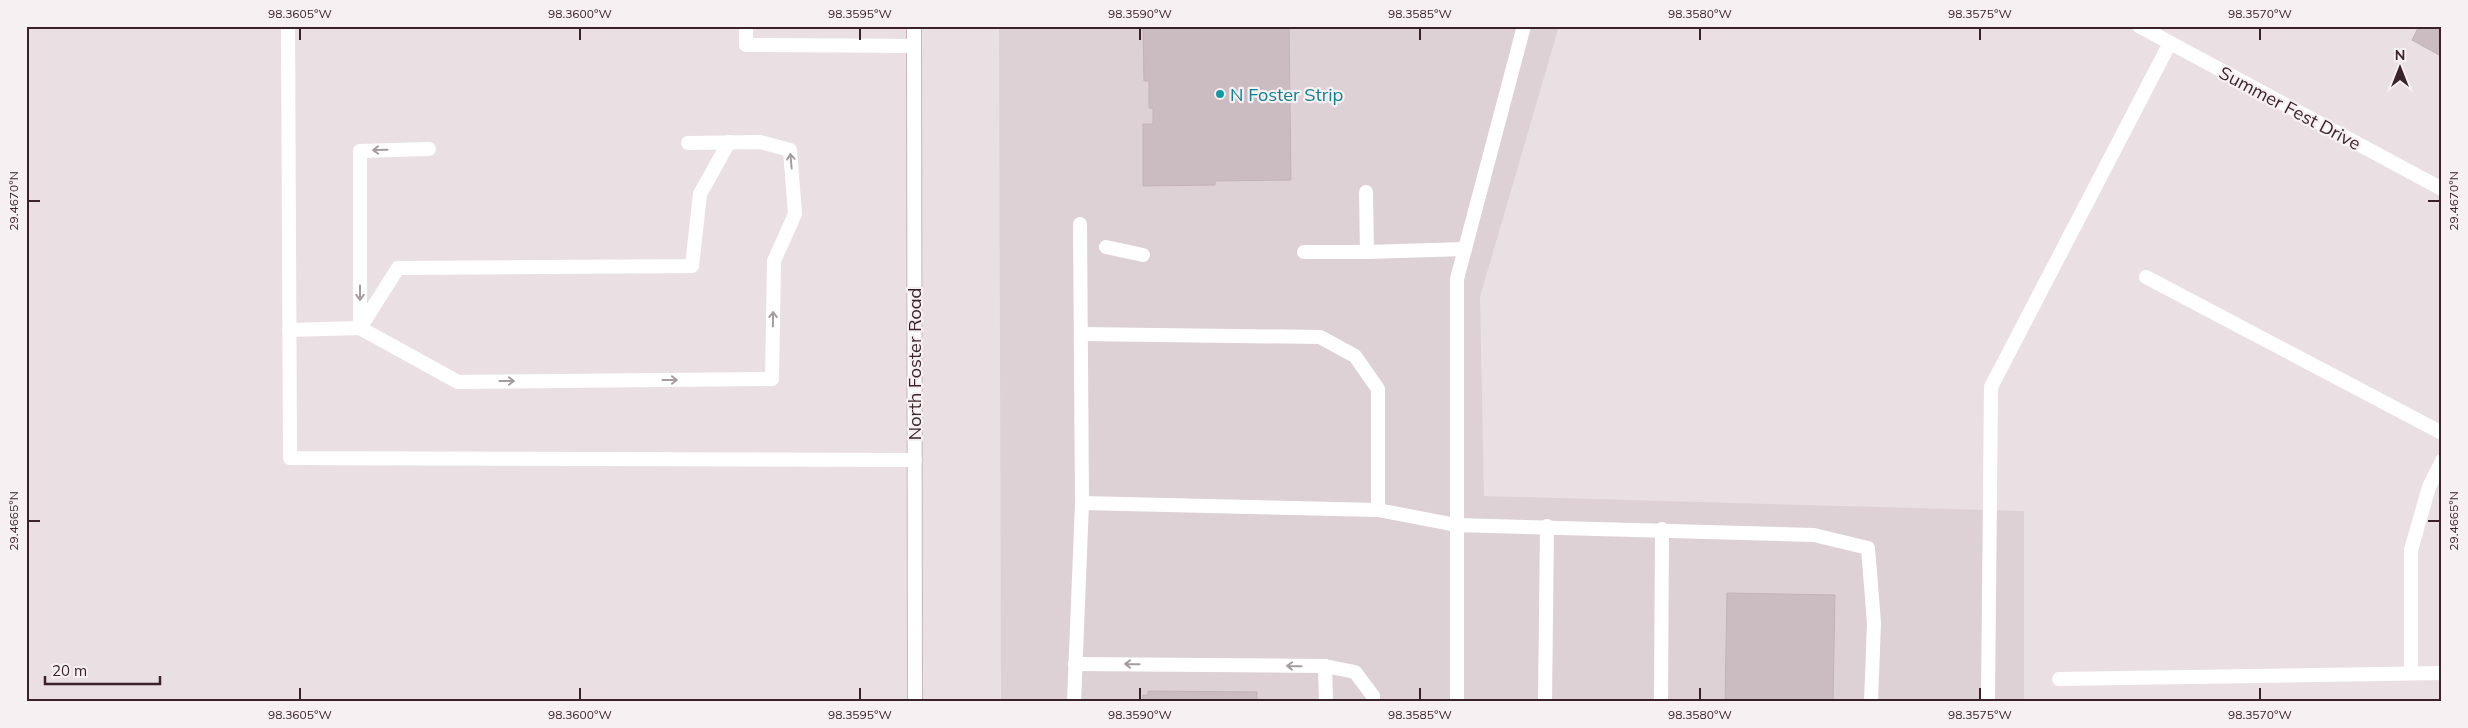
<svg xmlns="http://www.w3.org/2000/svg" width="2468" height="728" font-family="Mulish,sans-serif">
<rect width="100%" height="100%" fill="#eae0e4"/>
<polygon fill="#ded1d6" points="999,26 1559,26 1480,297 1484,496 2024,511 2024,702 1001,702"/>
<g fill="#cbbcc2" stroke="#c3b3b9">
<polygon points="1143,26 1289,26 1291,180 1215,181 1215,185 1143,186 1143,124 1153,124 1153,108 1149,108 1149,81 1144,81"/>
<polygon points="2419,26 2442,26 2442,51 2439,55 2412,40"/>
<polygon points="1727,593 1835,595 1833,702 1725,702"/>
<polygon points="1148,691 1257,692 1257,702 1143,702 1143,695 1148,695"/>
</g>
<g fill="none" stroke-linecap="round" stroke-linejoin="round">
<defs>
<polyline id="secondary" points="914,26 915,702"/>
</defs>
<use href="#secondary" stroke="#c9b4bb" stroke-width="16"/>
<g stroke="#fff" stroke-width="14">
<polyline points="288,26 290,458 915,460"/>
<polyline points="746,26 746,45 914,46"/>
<polyline points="429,149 360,151 360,328 458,382 772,379 774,261 795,214 790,150 760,142 688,143"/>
<polyline points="1366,192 1367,252 1465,249"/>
<polyline points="1080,224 1082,503"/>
<polyline points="1106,247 1143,255"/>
<polyline points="1304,252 1367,252"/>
<polyline points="289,330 360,328 398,268 692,266 700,194 729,142"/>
<polyline points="1081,334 1320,337 1355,356 1378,389 1378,510"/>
<polyline points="1075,664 1325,666 1326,702"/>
<polyline points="1325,666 1355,672 1373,696 1373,702"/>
<polyline points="1074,702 1082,503 1378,510 1456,525 1814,535 1868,548 1874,623 1871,702"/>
<polyline points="1457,702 1457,279 1524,26"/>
<polyline points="1545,702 1547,526"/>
<polyline points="1661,702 1662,529"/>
<polyline points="1988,702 1991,387 2170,43"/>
</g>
<g stroke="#fff" stroke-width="14">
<polyline points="2146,277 2442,433"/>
<polyline points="2411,673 2411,550 2429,487 2442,461"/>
<polyline points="2059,679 2442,673"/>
</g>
<polyline stroke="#fff" stroke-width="14" points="2139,26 2442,189"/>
<use href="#secondary" stroke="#fff" stroke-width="14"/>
</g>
<defs><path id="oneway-shaft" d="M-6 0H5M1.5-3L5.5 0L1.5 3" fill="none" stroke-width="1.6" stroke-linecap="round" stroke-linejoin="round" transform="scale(1.25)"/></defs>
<g stroke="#a69c9e">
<use href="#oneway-shaft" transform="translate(380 150) rotate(179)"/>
<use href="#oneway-shaft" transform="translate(791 161) rotate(-95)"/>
<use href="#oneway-shaft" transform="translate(360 293) rotate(90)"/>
<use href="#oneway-shaft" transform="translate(773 319) rotate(-89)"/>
<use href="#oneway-shaft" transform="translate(670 380)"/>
<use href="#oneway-shaft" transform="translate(507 381)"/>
<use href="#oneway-shaft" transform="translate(1132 664) rotate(-179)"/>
<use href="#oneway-shaft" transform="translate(1294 666) rotate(-179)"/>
</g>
<path fill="none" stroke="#3a2228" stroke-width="2" d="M300,28v12M580,28v12M860,28v12M1140,28v12M1420,28v12M1700,28v12M1980,28v12M2260,28v12M28,201h12M2428,201h12M28,521h12M2428,521h12M300,688v12M580,688v12M860,688v12M1140,688v12M1420,688v12M1700,688v12M1980,688v12M2260,688v12"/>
<circle fill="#0f9aa8" stroke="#f7f0f3" stroke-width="2" cx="1220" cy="94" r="5"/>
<g text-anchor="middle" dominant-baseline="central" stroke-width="4.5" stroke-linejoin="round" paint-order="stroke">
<g font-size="18" fill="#0d838f" stroke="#f7f0f3" text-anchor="start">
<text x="1230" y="94">N Foster Strip</text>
</g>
<g font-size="18" fill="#3a2228" stroke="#f7f0f3">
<text transform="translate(2290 108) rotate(28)">Summer Fest Drive</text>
<text transform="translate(914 364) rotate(-90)">North Foster Road</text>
</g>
</g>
<rect width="2468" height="728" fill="none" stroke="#f7f0f3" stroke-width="55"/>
<g transform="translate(2400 68)" stroke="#f7f0f3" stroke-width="4" paint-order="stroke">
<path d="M0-4L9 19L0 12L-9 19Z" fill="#3a2228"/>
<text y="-8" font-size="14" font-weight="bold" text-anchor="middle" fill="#3a2228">N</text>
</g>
<path d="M45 676v8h115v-8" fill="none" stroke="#3a2228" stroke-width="2.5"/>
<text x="52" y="676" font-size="15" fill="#3a2228" stroke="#f7f0f3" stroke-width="4" paint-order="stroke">20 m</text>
<rect x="28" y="28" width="2412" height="672" fill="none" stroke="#3a2228" stroke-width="2"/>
<g font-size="12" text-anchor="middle" fill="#3a2228">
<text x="300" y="18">98.3605°W</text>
<text x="580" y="18">98.3600°W</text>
<text x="860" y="18">98.3595°W</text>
<text x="1140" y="18">98.3590°W</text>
<text x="1420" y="18">98.3585°W</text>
<text x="1700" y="18">98.3580°W</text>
<text x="1980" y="18">98.3575°W</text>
<text x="2260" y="18">98.3570°W</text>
<text transform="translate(14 201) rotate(-90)" y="4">29.4670°N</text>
<text transform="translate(2454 201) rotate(-90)" y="4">29.4670°N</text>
<text transform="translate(14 521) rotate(-90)" y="4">29.4665°N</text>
<text transform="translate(2454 521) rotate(-90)" y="4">29.4665°N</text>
<text x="300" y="719">98.3605°W</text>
<text x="580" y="719">98.3600°W</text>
<text x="860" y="719">98.3595°W</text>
<text x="1140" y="719">98.3590°W</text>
<text x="1420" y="719">98.3585°W</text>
<text x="1700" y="719">98.3580°W</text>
<text x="1980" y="719">98.3575°W</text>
<text x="2260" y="719">98.3570°W</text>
</g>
</svg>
